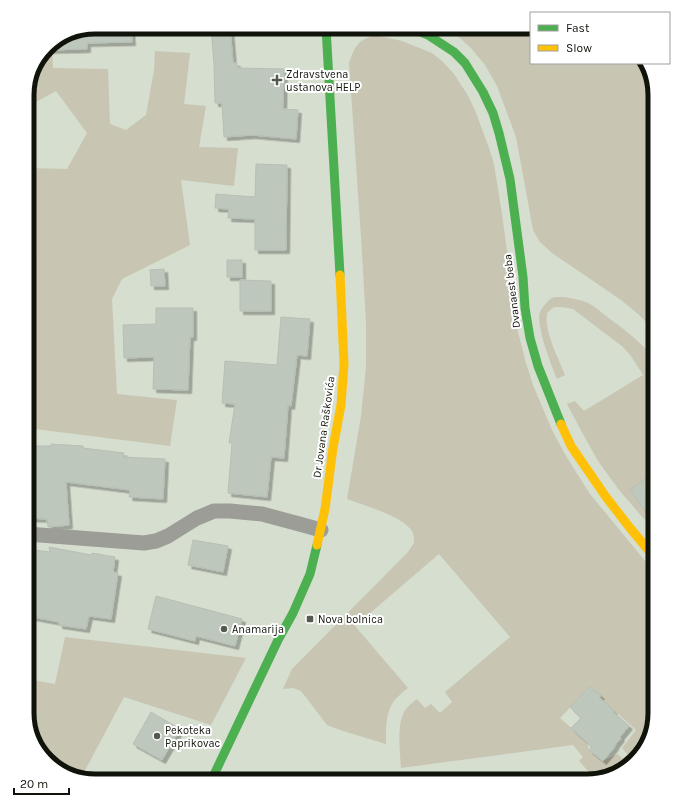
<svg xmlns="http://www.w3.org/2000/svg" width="682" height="808" font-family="Karla,sans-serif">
<defs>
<filter id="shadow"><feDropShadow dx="3.5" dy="3.5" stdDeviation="0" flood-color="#0004"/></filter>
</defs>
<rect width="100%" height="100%" fill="#d6decf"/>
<g fill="#c8c5b2">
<polygon points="444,27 531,27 531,63 645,63 655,95 655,331 638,314 621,300 552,253 540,242 533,230 516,137 497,86 485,65 471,48 453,32"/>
<path d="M373,36h6l23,5 30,12 10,8 12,13 13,20 8,16 14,38 5,16 8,50 16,118 8,31 7,22 19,45 14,26 24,38 65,79v140l-9,34 -13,14 -11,-13 14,-18 -37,-33 1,-2 -9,-9 -31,32 27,24 2,8 13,11 16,-7 11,11 -4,4 -30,10 -16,-18 4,-4 -10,-12 -172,23c-1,-16 -5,-46 5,-59 3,-4 7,-7 11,-10l8,9 6,-4 9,9 12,-11 -7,-10 65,-55 -71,-83 -84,72 53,62c-5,4 -10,8 -14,13 -9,12 -8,29 -8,43l-46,-14 -13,-5 -26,-34 -8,-3 -10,1 9,-20 116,-117 6,-9c0,-3 0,-7 -1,-10 -7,-16 -50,-28 -66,-34l14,-83 5,-49v-45l-5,-85 -12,-174c5,-14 8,-23 24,-27z"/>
<polygon points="50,44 52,44 53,68 108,69 110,124 126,130 146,115 154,70 155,51 190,53 184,104 206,106 199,147 238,148 234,186 181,180 190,245 122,279 112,299 117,394 177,400 170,446 27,428 27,168 67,169 87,133 56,91 27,107 27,91 34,65"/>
<path d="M559,297c9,0 18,2 27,5 7,3 14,9 20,14 19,14 34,25 49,43v125l-6,-7 -19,13 22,31 -8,-2 -25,-29 -21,-29 -15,-27 -16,-30 8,-3 9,10 59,-36 -12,-19 -8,-9 -50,-38 -11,-2h-8l-7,6c-3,19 11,44 18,62l-8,4c-5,-12 -22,-56 -17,-67 2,-4 8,-12 12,-14 2,-1 4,-1 7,-1z"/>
<polygon points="65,637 246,658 211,725 124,697 81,778 65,772 64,773 39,751 27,713 27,679 55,684"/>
</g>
<g fill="#bdc7bc" stroke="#b7bfb5" filter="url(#shadow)">
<polygon points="96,27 131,27 132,42 87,43 87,49 46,50 50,44"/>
<polygon points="211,27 230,27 233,63 237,63 237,68 284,69 283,109 298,110 296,139 252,135 224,137 222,103 215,103 214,64"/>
<polygon points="256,164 287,165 286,250 255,250 255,219 228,218 229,209 215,208 216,194 255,197"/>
<rect x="227" y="260" width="15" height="17"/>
<polygon points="164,269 165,286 151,286 150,270"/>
<polygon points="240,280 271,281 271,311 240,311"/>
<polygon points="156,308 193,308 193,337 190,337 188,390 153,389 154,357 124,358 123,325 156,324"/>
<polygon points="281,317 310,319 307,356 297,355 291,406 288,405 284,458 271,457 267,497 228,493 232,443 229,443 235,404 222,403 225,361 277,365"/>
<polygon points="51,444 83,446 83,448 124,453 123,457 165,459 163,499 129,497 130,490 66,482 69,525 48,527 47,519 27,518 28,446 51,446"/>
<polygon points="649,476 655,484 655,525 630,490"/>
<polygon points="193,540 228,546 223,572 188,565"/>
<polygon points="49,547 91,555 92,553 115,557 113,572 118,573 111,619 89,616 86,629 59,625 59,622 27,616 31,593 27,593 27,549 50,552"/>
<polygon points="156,596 242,619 235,646 196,636 195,641 148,629"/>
<polygon points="590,686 601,696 599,697 614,711 613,712 629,726 620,737 621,738 616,744 614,748 603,761 589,750 592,747 571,728 581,718 570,707"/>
<polygon points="151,712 180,729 162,760 133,744"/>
</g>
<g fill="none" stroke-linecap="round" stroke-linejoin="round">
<polyline stroke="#9b9d96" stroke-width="15" points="27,534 144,543 156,541 168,536 197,518 214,511 230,511 262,514 303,525 321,530"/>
<g stroke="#4caf50" stroke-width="9">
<polyline points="326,27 340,275"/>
<polyline points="409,27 428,35 454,52 465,63 483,92 493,113 499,133 510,179 523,277 525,308 530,338 538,366 561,424"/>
<polyline points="211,781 278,640 293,613 310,574 317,545"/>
</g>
<g stroke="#ffc107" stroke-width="9">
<polyline points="561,424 571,446 606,497 630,528 655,558"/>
<polyline points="317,545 325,509 333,448 341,405 344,364 340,275"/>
</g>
</g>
<g fill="#555a4f" stroke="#fff" stroke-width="1.5">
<path d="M275 74h4v4h4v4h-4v4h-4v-4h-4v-4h4z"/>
<rect x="306" y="615" width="8" height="8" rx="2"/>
<circle cx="224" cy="629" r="4"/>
<circle cx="157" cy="736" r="4"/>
</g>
<g text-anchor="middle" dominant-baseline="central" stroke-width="4" stroke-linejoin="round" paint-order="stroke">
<g font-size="11" fill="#0f130a" stroke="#fff" text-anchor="start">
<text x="286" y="74">Zdravstvena<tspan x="286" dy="13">ustanova HELP</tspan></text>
<text x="318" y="619">Nova bolnica</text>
<text x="232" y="629">Anamarija</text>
<text x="165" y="730">Pekoteka<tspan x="165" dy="13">Paprikovac</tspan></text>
</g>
<g font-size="11" fill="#0f130a" stroke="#fff">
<text transform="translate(512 291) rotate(-97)">Dvanaest beba</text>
<text transform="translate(324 427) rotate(-82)">Dr Jovana Raškovića</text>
</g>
</g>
<path d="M0 0H682V808H0ZM95 34H587A61 61 0 0 1 648 95V713A61 61 0 0 1 587 774H95A61 61 0 0 1 34 713V95A61 61 0 0 1 95 34Z" fill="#fff" fill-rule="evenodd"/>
<path fill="none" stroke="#0f130a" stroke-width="5" d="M95 34H587A61 61 0 0 1 648 95V713A61 61 0 0 1 587 774H95A61 61 0 0 1 34 713V95A61 61 0 0 1 95 34Z"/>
<rect x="530" y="12" width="140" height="52" fill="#ffffff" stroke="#9fa19d"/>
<rect x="538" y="25" width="20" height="6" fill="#4caf50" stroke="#9fa19d"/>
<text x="566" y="32" font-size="12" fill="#0f130a">Fast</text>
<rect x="538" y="45" width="20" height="6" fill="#ffc107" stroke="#9fa19d"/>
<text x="566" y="52" font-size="12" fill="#0f130a">Slow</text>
<path d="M14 788v6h55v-6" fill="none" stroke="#0f130a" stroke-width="2"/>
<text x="20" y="788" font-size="12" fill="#0f130a" stroke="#ffffff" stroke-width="3" paint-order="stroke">20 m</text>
</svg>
